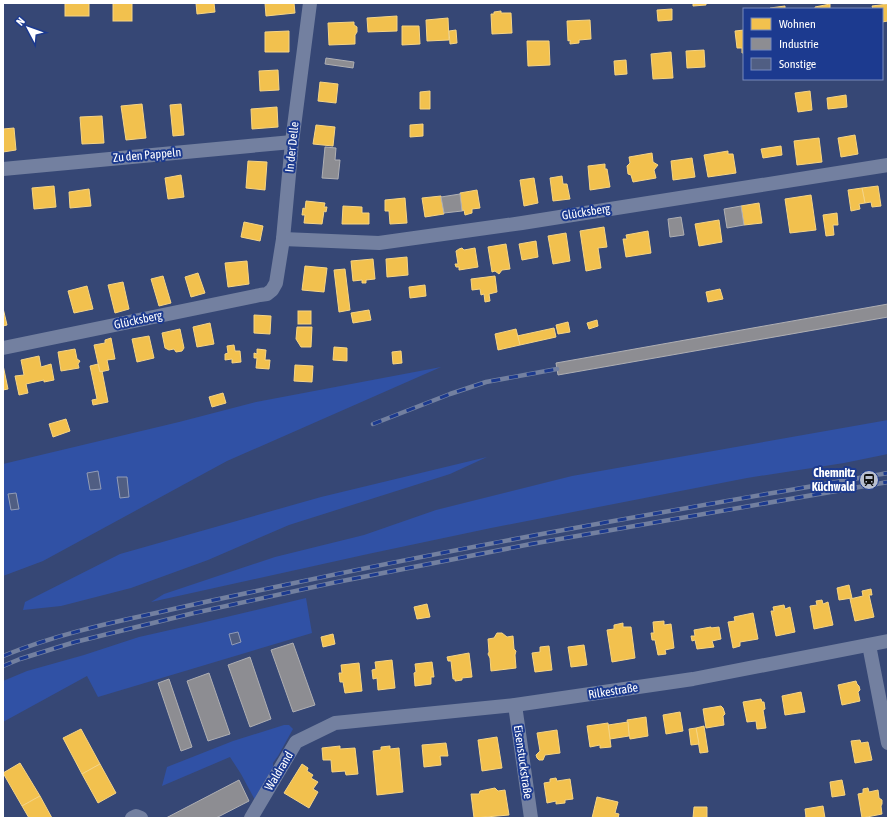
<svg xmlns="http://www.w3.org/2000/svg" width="891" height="821" font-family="'Asap Condensed',sans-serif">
<rect width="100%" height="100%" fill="#364775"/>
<g fill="#3051a5">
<polygon points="441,367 227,461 43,561 3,576 3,464 179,422 256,402"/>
<polygon points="888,420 888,454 844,463 747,478 491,528 368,554 151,602 164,594 275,557 364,535 436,510 572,476"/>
<polygon points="487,457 450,474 289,525 208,560 131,588 61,606 23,610 25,602 120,554 321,497"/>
<polygon points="306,598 312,633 98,697 87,676 3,722 3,681 27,671 84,655 139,637 201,623"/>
<polygon points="284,725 289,725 293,729 278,756 273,763 273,771 256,802 241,774 230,757 162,786 167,767 233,741"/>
</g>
<g fill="#f2c14e" stroke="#f6d483">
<rect x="65" y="3" width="24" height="13"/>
<rect x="113" y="3" width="19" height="18"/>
<polygon points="196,3 214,3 215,12 197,14"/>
<polygon points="265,3 294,3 295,13 266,16"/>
<polygon points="693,3 706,3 706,5 693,6"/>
<polygon points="830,4 830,9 815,9 815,7"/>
<polygon points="888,4 888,21 882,22 882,9 873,9 872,6"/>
<polygon points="785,6 785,9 770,9 770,8"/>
<polygon points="672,9 672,20 658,21 657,10"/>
<polygon points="501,11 501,13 511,13 512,33 492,34 491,14 494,14 494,12"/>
<polygon points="397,16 397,31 368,32 367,18"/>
<polygon points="448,18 449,40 427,41 426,20"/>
<polygon points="590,20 591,39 579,40 579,43 570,44 570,40 568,41 567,21"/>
<polygon points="354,22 354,25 357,27 357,32 355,35 355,44 329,45 328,23"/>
<polygon points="402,26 419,26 420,44 402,45"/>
<polygon points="456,30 457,43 450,44 449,31"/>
<polygon points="744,30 744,53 742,53 742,48 737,48 735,31"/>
<polygon points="289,31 289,52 265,52 265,32"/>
<polygon points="527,41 549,41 550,65 528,66"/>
<polygon points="704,50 705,67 687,68 686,51"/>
<polygon points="671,52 673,78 653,79 651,54"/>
<polygon points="626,60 627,74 615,75 614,61"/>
<polygon points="278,70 279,90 260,91 259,71"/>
<polygon points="320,82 338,84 336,103 318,101"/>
<polygon points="430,91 430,109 420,109 420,92"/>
<polygon points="810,91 812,110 798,112 795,93"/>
<polygon points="846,95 847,107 828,109 827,98"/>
<polygon points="142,104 146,138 126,140 121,106"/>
<polygon points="181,104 184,135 173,136 170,105"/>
<polygon points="277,107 278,127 252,129 251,109"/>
<polygon points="102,116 104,143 82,144 80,117"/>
<polygon points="423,124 423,136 410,137 410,125"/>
<polygon points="316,125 335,127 333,146 313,144"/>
<polygon points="14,128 16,150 3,152 3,129"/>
<polygon points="855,135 858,154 841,157 838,138"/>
<polygon points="819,138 822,162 797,165 794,141"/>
<polygon points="781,146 782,155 763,158 761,149"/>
<polygon points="728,151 728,154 733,154 736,173 708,177 704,155"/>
<polygon points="652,153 653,162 658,165 654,170 656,178 633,182 631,175 628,174 627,166 630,163 629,157"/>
<polygon points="692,158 695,177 673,180 671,161"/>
<polygon points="248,161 267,162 265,190 246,188"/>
<polygon points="605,164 605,169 607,169 610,187 590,190 588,166"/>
<polygon points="181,175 184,197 168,199 165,178"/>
<polygon points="562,176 563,184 567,184 570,199 553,201 550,178"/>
<polygon points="534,178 538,203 524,206 520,180"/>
<polygon points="54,186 56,207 34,209 32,188"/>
<polygon points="878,186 881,206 872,207 871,202 865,203 862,188"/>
<polygon points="862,188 865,203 859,204 860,209 851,211 848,190"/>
<polygon points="89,189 91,206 70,208 69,192"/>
<polygon points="477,190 480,208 472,209 472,213 465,215 464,210 462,211 460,193"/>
<polygon points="811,195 816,230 790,233 785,199"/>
<polygon points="441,196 444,214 425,217 422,198"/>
<polygon points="405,198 407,223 390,224 389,211 385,211 385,200"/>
<polygon points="306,201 325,203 324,207 327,207 326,212 324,211 322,224 304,223 305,215 302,215 303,208 305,209"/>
<polygon points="759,203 762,223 744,225 741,206"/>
<polygon points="343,206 362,207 362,213 369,213 369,224 342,224"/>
<polygon points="837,213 838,225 833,225 834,235 826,236 823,215"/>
<polygon points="719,220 722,242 699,246 695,224"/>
<polygon points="244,222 263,226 260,241 241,237"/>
<polygon points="604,227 607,247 598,248 601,268 586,271 580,231"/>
<polygon points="648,231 651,253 626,257 623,239 627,239 626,235"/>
<polygon points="566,233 570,261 553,264 548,236"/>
<polygon points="536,241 538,257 522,260 519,244"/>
<polygon points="506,244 510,269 502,270 499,274 495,271 492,272 488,247"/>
<polygon points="462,248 464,250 475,248 478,267 459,270 459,267 456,267 455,264 458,264 456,251 459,249"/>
<polygon points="407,257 408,275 387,277 386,259"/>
<polygon points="373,259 375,279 366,280 366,283 362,283 362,280 353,281 351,261"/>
<polygon points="247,261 249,284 228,287 225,263"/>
<polygon points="305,266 327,268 324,292 302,290"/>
<polygon points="345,269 350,310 339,312 334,270"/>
<polygon points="198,273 205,293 191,297 185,277"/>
<polygon points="163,276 171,303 159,306 151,279"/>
<polygon points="495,276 497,292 489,294 490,301 485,302 484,294 481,295 480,289 472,290 471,279"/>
<polygon points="123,282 129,309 115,313 108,285"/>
<polygon points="425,285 426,296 410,298 409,287"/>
<polygon points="87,286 93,309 74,313 68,291"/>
<polygon points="720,289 723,299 708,302 706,292"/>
<polygon points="3,308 7,325 3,326"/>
<polygon points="369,310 371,320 353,323 351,313"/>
<rect x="298" y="311" width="13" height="13"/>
<polygon points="254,315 271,316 270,334 254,333"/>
<polygon points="597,320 598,326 589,329 587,323"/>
<polygon points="568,322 570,332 558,334 556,325"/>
<polygon points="210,323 214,344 197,347 193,327"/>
<polygon points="297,327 312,327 311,347 301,347 296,339"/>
<polygon points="554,328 556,337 520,345 517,336"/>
<polygon points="180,329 184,348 182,351 176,352 174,349 169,350 165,348 162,333"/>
<polygon points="516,329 520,345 498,350 495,334"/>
<polygon points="149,336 154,358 137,362 132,339"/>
<polygon points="111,338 115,359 107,360 109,370 100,372 94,345 105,343 105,340"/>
<polygon points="234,345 235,351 240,351 241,362 232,363 232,359 225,360 225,354 228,353 227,346"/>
<polygon points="334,347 347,348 347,361 333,360"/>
<polygon points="75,349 77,359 80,361 78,364 79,368 61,371 58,352"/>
<polygon points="257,349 266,350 265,360 270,360 269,369 256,368 257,358 254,358 254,353 257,354"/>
<polygon points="401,351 402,363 393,364 392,352"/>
<polygon points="39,356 41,367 51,364 54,380 44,382 44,380 26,384 28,393 19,395 15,376 24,375 21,360"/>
<polygon points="98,364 100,372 102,371 108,402 93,405 92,400 97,399 90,366"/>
<polygon points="3,365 8,389 3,390"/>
<polygon points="295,365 313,366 312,382 294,381"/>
<polygon points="223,393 226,403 212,407 209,397"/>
<polygon points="66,419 70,431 53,437 49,424"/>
<polygon points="849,585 852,598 839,600 837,588"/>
<polygon points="871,589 872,595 869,595 874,617 855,621 850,599 863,596 862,591"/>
<polygon points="822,600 823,604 828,602 833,625 814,629 810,606 817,605 816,601"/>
<polygon points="427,604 430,617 417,619 414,607"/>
<polygon points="784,605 785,609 790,607 795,632 776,636 771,611 774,611 773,607"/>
<polygon points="753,613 758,639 740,642 740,646 733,648 728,622 735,621 734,617"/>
<polygon points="664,621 664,625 671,624 674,648 665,650 666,654 658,655 655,640 652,640 651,633 654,633 653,622"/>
<polygon points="623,623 623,627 631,627 635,658 612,662 607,630 614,629 614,625"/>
<polygon points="711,627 711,628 719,627 721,639 712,641 714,647 697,649 695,640 692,641 691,636 695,636 694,630"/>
<polygon points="497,633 502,633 507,637 513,636 514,649 516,651 515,655 516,668 491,671 490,658 488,654 489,652 488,639 494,638"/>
<polygon points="333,634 335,644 323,647 321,637"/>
<polygon points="584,645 587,665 571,667 568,647"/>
<polygon points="549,646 552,670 535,672 532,653 540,652 540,647"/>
<polygon points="469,653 472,677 462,678 462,680 455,681 455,679 453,679 451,661 448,661 447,657"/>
<polygon points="392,660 395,688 378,690 377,678 373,679 372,670 376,669 375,662"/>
<polygon points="432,662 434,677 431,677 431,684 415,686 414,673 416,672 415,664"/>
<polygon points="359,663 362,691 345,693 343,682 340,682 339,673 342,673 341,665"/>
<polygon points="856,681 857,684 859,686 860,690 858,692 860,701 842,705 838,685"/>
<polygon points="801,692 805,712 785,715 782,696"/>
<polygon points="761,699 762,702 764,702 765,709 763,710 766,728 757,729 756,721 747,722 743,702"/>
<polygon points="721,706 723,708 725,714 723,716 724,725 706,728 703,709"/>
<polygon points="680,712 683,731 666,734 663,715"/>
<polygon points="646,717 648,736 630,739 627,720"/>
<polygon points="628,722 629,736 610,739 608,725"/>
<polygon points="608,723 611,747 600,748 600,745 590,747 587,726"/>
<polygon points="704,726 708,752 700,753 696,728"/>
<polygon points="696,728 699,744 691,745 689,729"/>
<polygon points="81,729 100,764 82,774 63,738"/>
<polygon points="557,730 560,753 545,755 543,760 539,760 537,758 536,755 540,751 537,733"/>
<polygon points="497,737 502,768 482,771 478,740"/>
<polygon points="860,740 861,743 868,742 872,760 855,763 851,741"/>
<polygon points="446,743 448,756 440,756 441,765 424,767 422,745"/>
<polygon points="340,746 340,749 355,748 358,774 346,775 345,771 332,772 331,760 323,760 322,748"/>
<polygon points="390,746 390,749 399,748 403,792 377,795 373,751 381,750 381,747"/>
<polygon points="20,763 40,796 22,806 3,773"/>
<polygon points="100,764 116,793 98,803 82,774"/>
<polygon points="302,764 308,768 307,771 313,775 311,778 318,782 313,789 318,792 309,808 284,793"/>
<polygon points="556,778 557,781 570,779 573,799 565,800 565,803 556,804 556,801 547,803 544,783 550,782 550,779"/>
<polygon points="842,780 845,795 832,797 830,782"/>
<polygon points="495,788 498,791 505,790 509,815 474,818 471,794 479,794 480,791"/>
<polygon points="868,788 869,792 878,790 879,798 882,800 882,804 881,806 882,814 862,818 858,794 863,793 863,789"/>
<polygon points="40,796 52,818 29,818 22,806"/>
<polygon points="597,797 618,802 615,813 619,814 618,818 592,818"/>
<polygon points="823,806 825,818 803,818 806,817 805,809"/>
<polygon points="694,807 707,807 707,818 693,818"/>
</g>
<g fill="#8d8d92" stroke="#afafb3">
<polygon points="326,58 354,62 353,68 325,64"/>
<polygon points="325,147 336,148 335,160 340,160 338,179 322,178"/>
<polygon points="460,194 462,211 444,213 441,197"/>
<polygon points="741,206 744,225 727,228 724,209"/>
<polygon points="681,217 684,235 670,237 668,219"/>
<polygon points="888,304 888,317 558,375 556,363"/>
<polygon points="293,643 315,705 293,712 271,650"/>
<polygon points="250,657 271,719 250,727 228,665"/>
<polygon points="209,673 230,734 208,741 187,681"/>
<polygon points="169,679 192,747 181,751 158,683"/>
<polygon points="239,780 249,801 216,818 166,818"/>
</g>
<g fill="#505e83" stroke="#929cb7">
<polygon points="98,471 101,489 90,490 87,473"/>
<polygon points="117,477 127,477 129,497 120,498"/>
<polygon points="16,493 19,509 11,510 8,494"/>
<polygon points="238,632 241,642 232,645 229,634"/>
</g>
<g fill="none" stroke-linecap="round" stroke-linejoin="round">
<g stroke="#7380a0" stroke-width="14">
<polyline points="3,169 292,142"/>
<polyline points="283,239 379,243 522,223 888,165"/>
<polyline points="3,348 260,295 267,294 272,290 276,283 283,239 292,142 310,3"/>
<polyline points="869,645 888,743"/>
<polyline points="515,705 531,818"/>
<polyline points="132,818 136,816 141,818"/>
<polyline points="251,818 296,742 335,723 515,705 693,679 888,641"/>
</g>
<defs>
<g id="rail">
<polyline points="373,424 450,394 486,382 557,369"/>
<path d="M3,656c49,-20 101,-32 153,-43 43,-10 86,-19 129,-28 200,-43 401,-77 603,-112"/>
<polyline points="3,666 20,659 75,642 194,613 332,583 531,544 888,482"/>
</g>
</defs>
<use href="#rail" stroke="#7380a0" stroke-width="4.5"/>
<use href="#rail" stroke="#1c3a8f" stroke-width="3" stroke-dasharray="9" stroke-linecap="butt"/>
</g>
<defs>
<symbol id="station-disc" viewBox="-11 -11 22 22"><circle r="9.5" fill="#b9bfcf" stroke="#1c3a8f"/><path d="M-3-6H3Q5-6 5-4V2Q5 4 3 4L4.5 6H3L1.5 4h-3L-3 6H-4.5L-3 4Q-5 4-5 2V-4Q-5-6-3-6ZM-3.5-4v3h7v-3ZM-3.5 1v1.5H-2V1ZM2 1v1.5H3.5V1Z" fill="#111"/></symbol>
</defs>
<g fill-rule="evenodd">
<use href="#station-disc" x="858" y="469" width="22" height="22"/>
</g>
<g text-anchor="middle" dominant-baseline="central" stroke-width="4" stroke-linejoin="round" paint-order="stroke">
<g font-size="12" fill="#fff" stroke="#1c3a8f">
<text transform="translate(292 147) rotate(-84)">In der Delle</text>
<text transform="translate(147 155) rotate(-5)">Zu den Pappeln</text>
<text transform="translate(586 212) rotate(-9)">Glücksberg</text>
<text transform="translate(138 320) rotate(-12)">Glücksberg</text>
<text transform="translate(613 691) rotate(-9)">Rilkestraße</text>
<text transform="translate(523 762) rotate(82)">Eisenstuckstraße</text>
<text transform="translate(279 771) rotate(-59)">Waldrand</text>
</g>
<g font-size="12" font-weight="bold" fill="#fff" stroke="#1c3a8f" text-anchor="end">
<text x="855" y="473">Chemnitz<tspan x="855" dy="14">Küchwald</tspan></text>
</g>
</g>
<rect width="891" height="821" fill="none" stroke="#ffffff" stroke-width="8"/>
<rect x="743" y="8" width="140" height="72" fill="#1c3a8f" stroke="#7789bc"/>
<rect x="751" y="18" width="20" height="12" fill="#f2c14e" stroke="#7789bc"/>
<text x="779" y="28" font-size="12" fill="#ffffff">Wohnen</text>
<rect x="751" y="38" width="20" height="12" fill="#8d8d92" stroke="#7789bc"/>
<text x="779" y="48" font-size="12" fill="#ffffff">Industrie</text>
<rect x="751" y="58" width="20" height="12" fill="#505e83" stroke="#7789bc"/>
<text x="779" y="68" font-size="12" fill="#ffffff">Sonstige</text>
<g transform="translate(28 28) rotate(311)" stroke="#1c3a8f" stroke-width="3" paint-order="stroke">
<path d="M0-3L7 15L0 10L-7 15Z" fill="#ffffff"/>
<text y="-6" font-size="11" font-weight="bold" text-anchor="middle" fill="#ffffff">N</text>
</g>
</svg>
